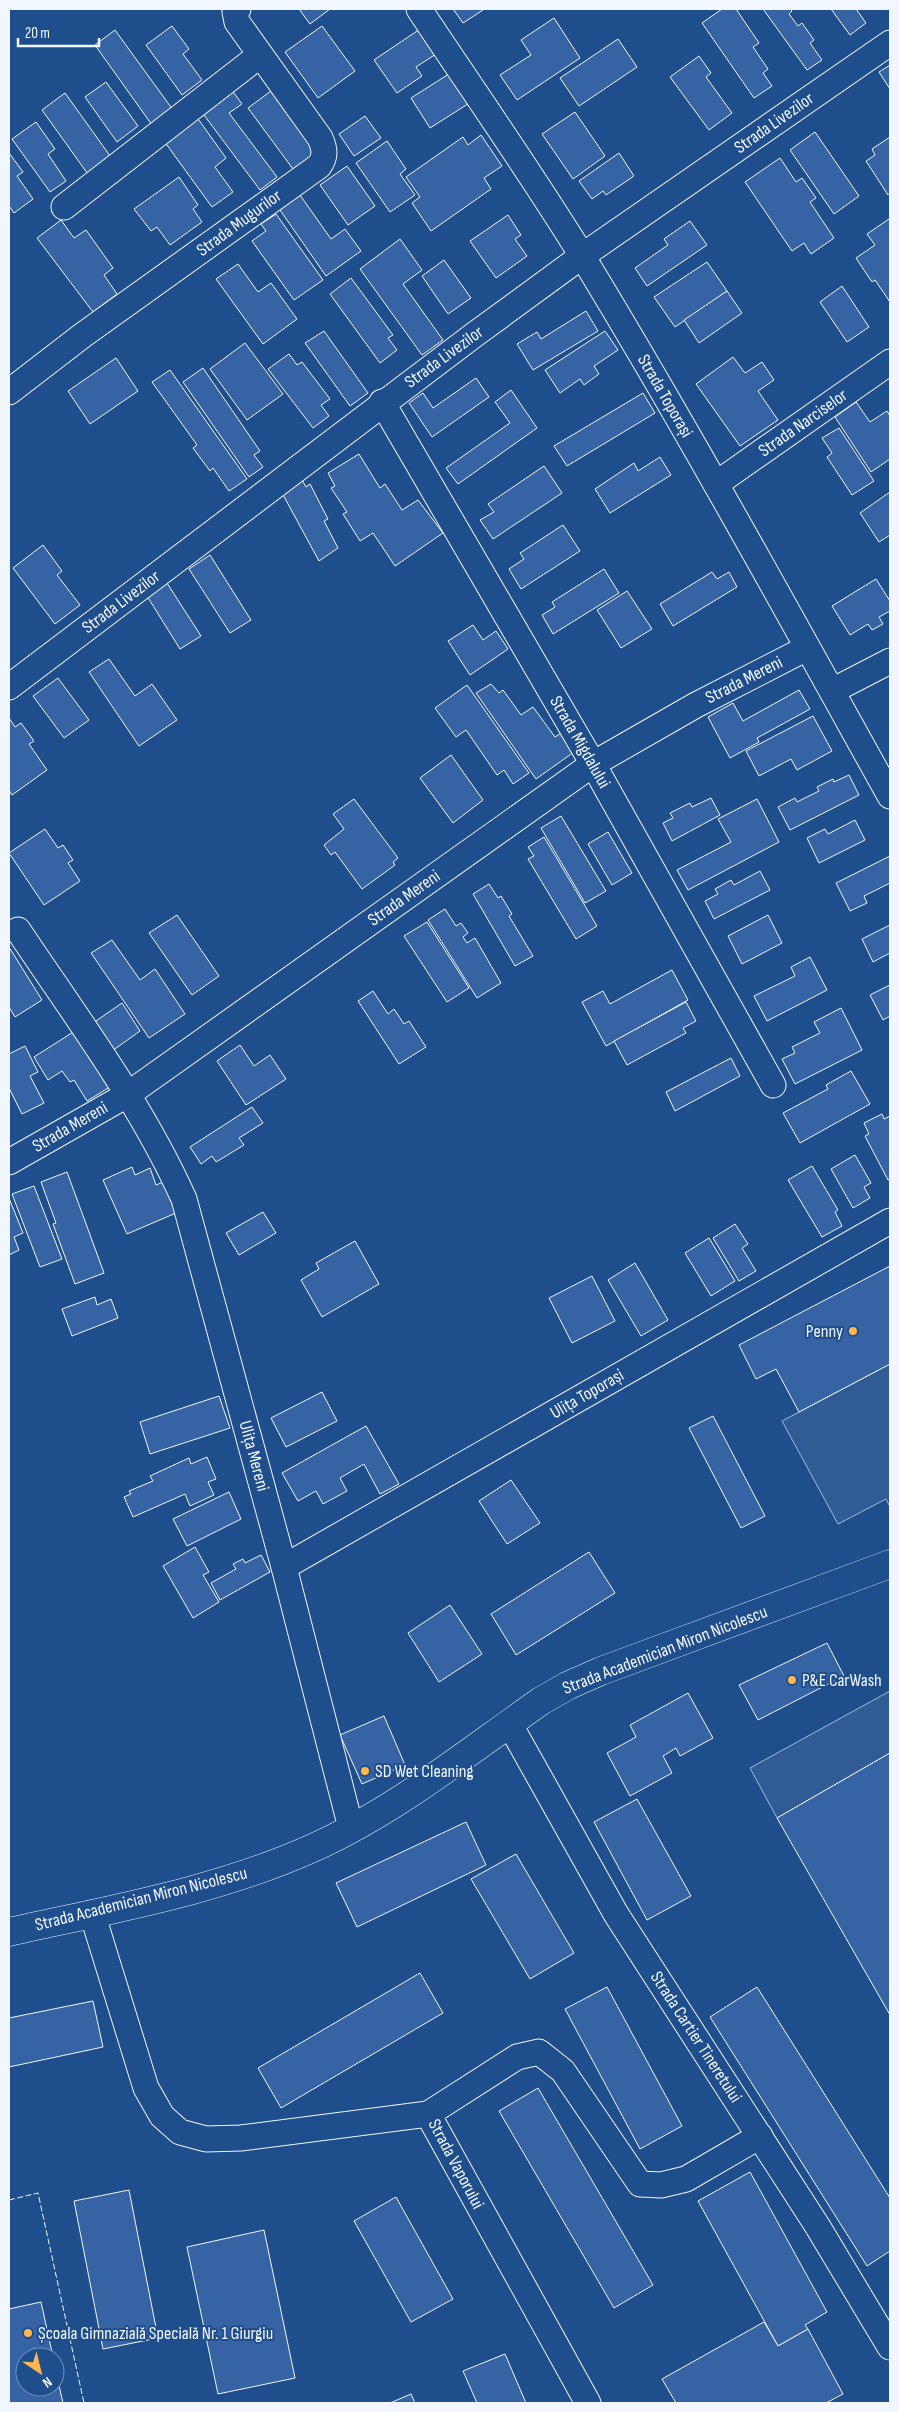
<svg xmlns="http://www.w3.org/2000/svg" width="899" height="2412" font-family="'Sofia Sans Condensed',sans-serif">
<rect width="100%" height="100%" fill="#1f4e8c"/>
<g fill="#305b95" stroke="#a8bbd7">
<polygon points="890,1364 890,1507 886,1499 838,1524 782,1421"/>
<polygon points="890,1691 890,1753 777,1818 750,1768"/>
</g>
<g fill="#3563a3" stroke="#f2f6ff">
<polygon points="299,9 330,9 310,24"/>
<polygon points="453,9 483,9 483,10 463,23"/>
<polygon points="722,9 736,9 759,43 753,47 768,69 763,73 772,86 754,98 702,23"/>
<polygon points="763,9 790,9 792,11 789,14 798,26 802,23 814,40 810,43 822,60 807,70"/>
<polygon points="831,9 856,9 866,23 850,35"/>
<polygon points="554,18 580,58 517,100 500,75 531,55 521,40"/>
<polygon points="172,26 189,49 183,54 202,80 182,95 146,45"/>
<polygon points="322,26 355,71 318,98 285,52"/>
<polygon points="420,29 436,54 416,67 422,76 397,93 374,60"/>
<polygon points="115,30 173,110 152,125 95,45"/>
<polygon points="618,39 637,67 579,106 560,78"/>
<polygon points="699,56 711,73 706,77 732,113 709,130 670,77"/>
<polygon points="890,65 890,89 879,72"/>
<polygon points="452,72 471,102 430,128 411,98"/>
<polygon points="106,82 138,126 117,142 85,97"/>
<polygon points="231,89 242,104 229,113 277,177 260,190 201,111"/>
<polygon points="271,91 316,153 293,169 248,108"/>
<polygon points="65,93 113,160 90,177 42,110"/>
<polygon points="575,112 605,156 573,179 542,134"/>
<polygon points="196,116 226,158 215,167 233,192 212,207 164,141"/>
<polygon points="365,116 381,138 354,156 339,134"/>
<polygon points="36,122 55,149 48,154 66,181 50,192 12,139"/>
<polygon points="815,132 859,196 834,214 790,150"/>
<polygon points="481,135 502,166 484,178 491,189 431,231 412,203 420,197 406,177 463,137 468,145"/>
<polygon points="890,137 890,193 888,195 866,161 875,155 872,149"/>
<polygon points="387,141 406,169 400,174 415,195 390,212 356,163"/>
<polygon points="9,153 23,172 17,176 33,199 14,213 9,206"/>
<polygon points="619,153 634,176 606,195 603,191 592,199 579,181"/>
<polygon points="780,158 796,182 802,178 816,198 810,202 834,238 811,254 804,243 792,251 745,182"/>
<polygon points="347,166 375,206 348,225 320,185"/>
<polygon points="179,177 198,205 193,209 202,222 170,245 157,227 151,231 134,209"/>
<polygon points="300,195 331,239 345,229 361,251 326,276 280,210"/>
<polygon points="276,214 323,280 294,300 252,241 266,231 261,224"/>
<polygon points="508,215 521,235 515,239 527,256 496,278 470,241"/>
<polygon points="889,219 890,221 890,302 875,280 872,282 856,258 875,245 867,234"/>
<polygon points="61,220 74,238 86,230 113,268 104,275 117,294 93,312 37,238"/>
<polygon points="690,221 707,245 647,286 635,268 668,245 664,239"/>
<polygon points="400,239 422,270 403,284 443,340 422,355 360,269"/>
<polygon points="444,260 471,298 448,314 422,276"/>
<polygon points="707,262 727,291 675,327 654,297"/>
<polygon points="238,264 258,292 271,283 297,319 263,344 216,279"/>
<polygon points="351,278 393,335 388,338 397,350 380,363 330,294"/>
<polygon points="842,286 869,327 847,342 820,302"/>
<polygon points="727,291 742,313 699,343 684,320"/>
<polygon points="586,311 598,331 533,370 517,344 537,332 541,339"/>
<polygon points="324,331 368,393 350,406 305,343"/>
<polygon points="605,331 618,350 594,366 599,374 584,385 580,379 560,393 545,370"/>
<polygon points="245,343 283,394 247,420 210,369"/>
<polygon points="289,354 297,365 302,362 330,399 321,405 329,416 313,428 268,369"/>
<polygon points="733,357 745,373 762,362 774,380 758,391 778,420 740,446 696,384"/>
<polygon points="116,358 138,391 90,424 68,391"/>
<polygon points="203,368 260,451 254,455 263,467 249,477 183,382"/>
<polygon points="170,370 247,479 229,491 213,468 210,471 193,448 197,445 152,382"/>
<polygon points="476,378 489,397 432,437 409,403 423,393 433,408"/>
<polygon points="511,390 537,428 458,484 446,468 510,423 495,402"/>
<polygon points="643,393 655,413 567,466 554,446"/>
<polygon points="856,402 870,422 887,411 890,416 890,459 871,472 835,417"/>
<polygon points="839,428 874,481 852,495 827,457 832,453 822,438"/>
<polygon points="359,454 380,488 385,484 402,510 418,500 443,533 395,566 373,533 360,541 343,514 347,512 331,488 335,486 328,473"/>
<polygon points="660,457 671,475 610,513 595,489 634,463 638,471"/>
<polygon points="544,466 562,493 493,539 480,520 494,512 488,504"/>
<polygon points="301,478 306,487 310,484 328,519 324,521 338,548 319,561 281,491"/>
<polygon points="890,492 890,535 879,542 860,513"/>
<polygon points="563,525 580,551 521,589 509,569 524,559 520,553"/>
<polygon points="43,545 62,571 57,575 80,605 55,624 13,568"/>
<polygon points="210,555 251,620 230,633 189,569"/>
<polygon points="604,569 619,593 553,634 542,615 555,607 552,602"/>
<polygon points="712,572 717,579 729,572 737,587 673,626 660,604"/>
<polygon points="876,579 890,601 890,611 879,617 883,624 872,630 868,624 850,635 832,606"/>
<polygon points="167,583 201,636 180,649 147,596"/>
<polygon points="627,591 652,629 621,648 597,610"/>
<polygon points="473,625 483,640 496,631 508,649 470,675 448,641"/>
<polygon points="109,659 135,696 152,684 177,720 139,746 89,672"/>
<polygon points="58,678 89,720 64,738 33,696"/>
<polygon points="491,684 499,693 503,690 521,715 533,707 555,737 561,733 574,752 536,779 476,693"/>
<polygon points="467,685 529,773 513,784 504,770 497,775 466,730 456,737 435,708"/>
<polygon points="799,690 810,709 757,738 759,742 730,758 708,717 733,703 743,721"/>
<polygon points="813,716 832,751 797,770 791,759 759,776 746,751"/>
<polygon points="9,718 15,727 21,723 34,741 29,744 47,770 12,795 9,790"/>
<polygon points="451,755 483,800 453,823 420,778"/>
<polygon points="849,775 859,795 790,830 778,807 795,798 797,802 819,791 817,787 833,779 834,782"/>
<polygon points="711,798 720,815 672,841 663,823 673,818 670,813 690,803 692,807"/>
<polygon points="354,799 398,858 393,862 395,865 362,889 335,852 331,855 324,845 344,829 333,814"/>
<polygon points="757,799 779,842 688,890 677,870 731,842 718,819"/>
<polygon points="561,816 606,891 585,903 541,828"/>
<polygon points="855,820 865,840 819,863 807,838 825,829 828,834"/>
<polygon points="45,829 58,848 63,845 73,860 68,863 80,881 44,905 9,853"/>
<polygon points="608,832 632,873 612,885 588,844"/>
<polygon points="544,837 597,926 576,939 528,859 534,856 528,847"/>
<polygon points="890,856 890,883 864,896 867,903 850,911 836,883"/>
<polygon points="760,871 770,890 714,919 705,901 718,894 715,889 731,880 734,885"/>
<polygon points="489,884 498,898 501,896 512,914 509,916 533,956 515,966 473,894"/>
<polygon points="445,909 456,926 461,923 468,933 463,937 467,943 475,938 501,983 477,998 428,920"/>
<polygon points="177,915 219,976 192,995 149,933"/>
<polygon points="768,915 782,943 742,964 728,936"/>
<polygon points="427,922 469,988 447,1002 404,936"/>
<polygon points="890,925 890,953 873,962 862,939"/>
<polygon points="112,940 140,980 155,969 185,1014 149,1038 91,953"/>
<polygon points="9,947 42,1000 15,1017 9,1007"/>
<polygon points="810,957 827,990 767,1021 754,996 795,976 791,967"/>
<polygon points="672,970 688,1000 606,1046 582,1002 603,991 610,1004"/>
<polygon points="890,985 890,1016 883,1020 870,995"/>
<polygon points="373,991 388,1014 394,1009 404,1024 409,1021 426,1047 399,1064 358,1001"/>
<polygon points="686,1002 696,1021 683,1028 686,1033 627,1065 614,1041"/>
<polygon points="122,1003 140,1031 112,1051 93,1023"/>
<polygon points="841,1008 862,1050 795,1084 782,1059 795,1053 792,1047 820,1033 814,1022"/>
<polygon points="78,1029 113,1085 87,1101 74,1080 70,1082 62,1071 48,1080 34,1057"/>
<polygon points="240,1045 254,1066 270,1055 286,1079 246,1105 217,1061"/>
<polygon points="25,1046 38,1072 30,1076 44,1103 22,1114 9,1088 9,1054"/>
<polygon points="731,1058 740,1076 675,1111 666,1092"/>
<polygon points="851,1071 870,1104 800,1143 783,1113 828,1089 826,1085"/>
<polygon points="252,1107 263,1123 239,1138 244,1145 216,1162 212,1156 201,1164 190,1147"/>
<polygon points="882,1114 884,1119 890,1116 890,1179 888,1180 865,1136 869,1134 864,1123"/>
<polygon points="855,1155 871,1183 864,1187 870,1198 853,1208 831,1169"/>
<polygon points="812,1166 838,1210 835,1212 842,1226 822,1237 788,1180"/>
<polygon points="132,1167 135,1175 150,1168 156,1185 163,1182 176,1213 127,1234 103,1180"/>
<polygon points="67,1172 104,1273 75,1284 53,1224 56,1223 41,1182"/>
<polygon points="34,1186 62,1259 40,1267 12,1194"/>
<polygon points="9,1198 23,1233 14,1237 19,1250 9,1255"/>
<polygon points="263,1212 276,1233 239,1255 226,1233"/>
<polygon points="735,1224 748,1244 742,1248 756,1271 739,1281 713,1238"/>
<polygon points="709,1238 735,1281 711,1296 685,1253"/>
<polygon points="355,1241 379,1284 322,1317 301,1280 319,1269 316,1263"/>
<polygon points="635,1263 668,1320 641,1336 608,1280"/>
<polygon points="890,1266 890,1364 799,1412 776,1369 756,1379 739,1345"/>
<polygon points="592,1276 615,1321 572,1343 549,1298"/>
<polygon points="95,1297 97,1305 111,1299 118,1318 72,1336 62,1309"/>
<polygon points="322,1392 337,1421 286,1447 271,1418"/>
<polygon points="219,1396 230,1428 150,1454 140,1422"/>
<polygon points="713,1416 765,1516 741,1528 689,1428"/>
<polygon points="366,1426 399,1484 380,1494 364,1464 340,1478 347,1491 323,1504 316,1491 298,1501 282,1473"/>
<polygon points="207,1457 216,1479 208,1482 214,1495 190,1506 185,1494 133,1517 124,1497 131,1494 129,1491 153,1481 150,1476 189,1458 191,1464"/>
<polygon points="511,1480 540,1523 507,1544 479,1501"/>
<polygon points="229,1492 241,1519 187,1546 173,1519"/>
<polygon points="195,1547 209,1572 203,1575 219,1602 193,1618 163,1566"/>
<polygon points="589,1552 615,1593 516,1655 491,1614"/>
<polygon points="261,1555 270,1572 220,1600 211,1583 236,1569 233,1564 243,1559 245,1563"/>
<polygon points="450,1605 482,1654 439,1682 408,1633"/>
<polygon points="827,1643 844,1676 758,1720 739,1685"/>
<polygon points="688,1693 713,1738 680,1756 676,1748 663,1756 672,1773 630,1796 607,1753 636,1737 630,1725"/>
<polygon points="384,1716 405,1765 362,1784 340,1735"/>
<polygon points="890,1753 890,2015 777,1818"/>
<polygon points="637,1799 691,1896 647,1920 594,1822"/>
<polygon points="466,1822 486,1865 357,1927 336,1883"/>
<polygon points="516,1854 574,1953 530,1979 471,1879"/>
<polygon points="420,1973 443,2013 281,2108 258,2068"/>
<polygon points="607,1987 682,2126 640,2149 565,2009"/>
<polygon points="757,1987 890,2198 890,2251 867,2266 710,2017"/>
<polygon points="93,2001 103,2047 9,2067 9,2018"/>
<polygon points="538,2088 653,2285 614,2308 499,2111"/>
<polygon points="750,2172 827,2312 805,2325 808,2329 778,2346 698,2201"/>
<polygon points="129,2190 158,2338 103,2349 74,2201"/>
<polygon points="396,2197 453,2299 411,2322 354,2221"/>
<polygon points="264,2230 295,2378 218,2394 187,2247"/>
<polygon points="41,2302 53,2357 25,2357 25,2387 55,2387 55,2368 63,2403 9,2403 9,2309"/>
<polygon points="764,2322 778,2346 808,2329 843,2394 826,2403 676,2403 662,2379"/>
<polygon points="505,2354 526,2403 477,2403 463,2371"/>
<polygon points="411,2394 415,2403 390,2403"/>
</g>
<g fill="none" stroke-linecap="round" stroke-linejoin="round">
<defs>
<g id="minor">
<path d="M419,9c55,83 113,165 165,250 107,176 206,357 306,537"/>
<polyline points="64,207 260,55"/>
<path d="M9,392l74,-57 236,-169c7,-10 6,-17 1,-28l-83,-116 -2,-10 3,-3"/>
<polyline points="382,402 593,764 773,1085"/>
<polyline points="716,484 890,362"/>
<polyline points="9,687 474,335 582,256 890,43"/>
<polyline points="832,691 890,661"/>
<path d="M18,930c58,87 123,173 166,269l100,368 67,261"/>
<polyline points="9,1162 127,1095 593,764 696,705 807,648"/>
<polyline points="284,1567 890,1221"/>
<polyline points="509,1723 616,1914 818,2227 890,2347"/>
<polyline points="92,1913 146,2088 162,2116 180,2132 206,2139 241,2138 428,2114"/>
<polyline points="588,2403 428,2114 517,2057 539,2052 563,2071 640,2184 661,2185 686,2179 760,2136"/>
</g>
<path id="tertiary" d="M9,1932c103,-23 209,-41 306,-85 81,-37 153,-95 226,-146l26,-15 34,-15 289,-107"/>
</defs>
<use href="#minor" stroke="#f2f6ff" stroke-width="27"/>
<use href="#tertiary" stroke="#f2f6ff" stroke-width="29"/>
<use href="#minor" stroke="#1f4e8c" stroke-width="25"/>
<use href="#tertiary" stroke="#1f4e8c" stroke-width="28"/>
<polyline stroke="#f2f6ff" stroke-width="1" stroke-dasharray="6 2.5" stroke-linecap="butt" points="9,2200 38,2193 84,2403"/>
</g>
<g fill="#ffb74d" stroke="#1f4e8c" stroke-width="2">
<circle cx="853" cy="1331" r="5"/>
<circle cx="792" cy="1680" r="5"/>
<circle cx="365" cy="1771" r="5"/>
<circle cx="28" cy="2333" r="5"/>
</g>
<g text-anchor="middle" dominant-baseline="central" stroke-width="4" stroke-linejoin="round" paint-order="stroke">
<g font-size="18" fill="#f2f6ff" stroke="#1f4e8c">
<text transform="translate(774 123) rotate(-35)">Strada Livezilor</text>
<text transform="translate(239 223) rotate(-36)">Strada Mugurilor</text>
<text transform="translate(444 357) rotate(-36)">Strada Livezilor</text>
<text transform="translate(665 396) rotate(60)">Strada Toporași</text>
<text transform="translate(803 423) rotate(-35)">Strada Narciselor</text>
<text transform="translate(121 602) rotate(-37)">Strada Livezilor</text>
<text transform="translate(744 680) rotate(-27)">Strada Mereni</text>
<text transform="translate(580 742) rotate(60)">Strada Migdalului</text>
<text transform="translate(404 898) rotate(-35)">Strada Mereni</text>
<text transform="translate(70 1127) rotate(-30)">Strada Mereni</text>
<text transform="translate(587 1394) rotate(-30)">Ulița Toporași</text>
<text transform="translate(254 1456) rotate(75)">Ulița Mereni</text>
<text transform="translate(665 1650) rotate(-21)">Strada Academician Miron Nicolescu</text>
<text transform="translate(141 1899) rotate(-14)">Strada Academician Miron Nicolescu</text>
<text transform="translate(696 2037) rotate(57)">Strada Cartier Tineretului</text>
<text transform="translate(456 2164) rotate(62)">Strada Vaporului</text>
</g>
<g font-size="18" fill="#f2f6ff" stroke="#1f4e8c" text-anchor="start">
<text x="843" y="1331" text-anchor="end">Penny</text>
<text x="802" y="1680">P&amp;E CarWash</text>
<text x="375" y="1771">SD Wet Cleaning</text>
<text x="38" y="2333">Școala Gimnazială Specială Nr. 1 Giurgiu</text>
</g>
</g>
<rect width="899" height="2412" fill="none" stroke="#f2f6ff" stroke-width="20"/>
<g transform="translate(40 2372) rotate(145)"><circle r="24" fill="#1f4e8c" stroke="#7391ba"/>
<path d="M0-4L9 19L0 12L-9 19Z" fill="#ffb74d"/>
<text y="-8" font-size="14" font-weight="bold" text-anchor="middle" fill="#f2f6ff">N</text>
</g>
<path d="M18 38v8h81v-8" fill="none" stroke="#f2f6ff" stroke-width="2.5"/>
<text x="25" y="38" font-size="15" fill="#f2f6ff" stroke="#1f4e8c" stroke-width="4" paint-order="stroke">20 m</text>
</svg>
